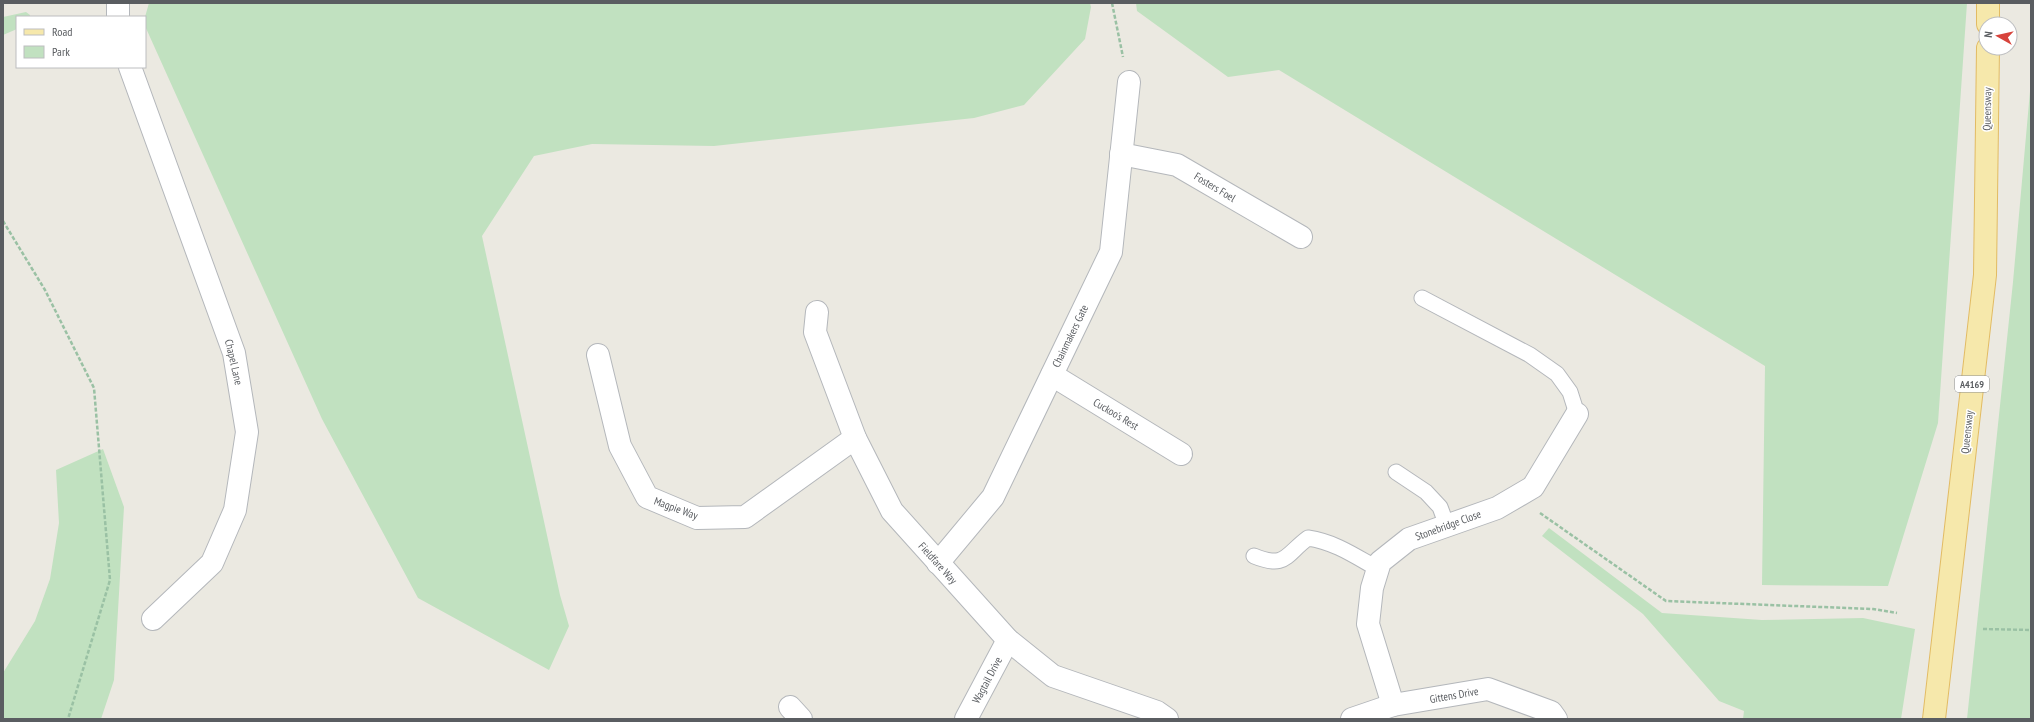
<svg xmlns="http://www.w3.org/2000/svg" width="2034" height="722" font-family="'PT Sans Narrow',sans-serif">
<rect width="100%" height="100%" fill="#ebe9e1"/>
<g fill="#c1e1c0">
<polygon points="149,3 1090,3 1091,7 1085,39 1024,105 974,118 714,146 592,144 534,156 482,236 560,595 569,626 549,670 418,598 322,419 145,26 145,17"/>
<polygon points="1136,3 1967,3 1938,423 1888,586 1762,585 1765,366 1279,70 1228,77 1137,11"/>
<polygon points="26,12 30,15 30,17 17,17 17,29 3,35 3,17"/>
<polygon points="2031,80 2031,719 1967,719 2013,282"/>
<polygon points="103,449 124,507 114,680 101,719 3,719 3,673 35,621 50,579 59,523 56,470"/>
<polygon points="1549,528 1662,613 1762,620 1863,618 1915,629 1901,719 1743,719 1744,711 1719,701 1643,614 1542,536"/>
</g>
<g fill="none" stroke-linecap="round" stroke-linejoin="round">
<defs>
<g id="service">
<polyline points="1422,298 1530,355 1557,374 1570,392 1577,414"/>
<polyline points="1396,472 1426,492 1440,507 1447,526"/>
<path d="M1254,556c32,13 31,-1 54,-18 27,4 47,18 70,31"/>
</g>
<g id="minor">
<polyline points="118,3 118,17"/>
<polyline points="130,67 234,353 247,432 235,510 212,563 153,619"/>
<polyline points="1121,154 1177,165 1301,237"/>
<polyline points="817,312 815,332 855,438 892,511 1008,640 1053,676 1157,712 1167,719"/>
<polyline points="598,355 620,446 647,497 697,518 745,517 855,438"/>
<polyline points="1052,375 1181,454"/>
<polyline points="938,563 993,497 1111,252 1129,82"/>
<polyline points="1393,705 1368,624 1372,588 1380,562 1409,539 1497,508 1533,487 1577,414"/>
<polyline points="790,707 801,719"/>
<polyline points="966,719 1008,640"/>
<polyline points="1352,719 1393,705 1488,689 1551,712 1556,719"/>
</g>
<g id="primary">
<polyline points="1988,24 1988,3"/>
<polyline points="1934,719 1985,275 1988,48"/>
</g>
</defs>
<use href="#service" stroke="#b4b7bb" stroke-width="17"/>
<use href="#minor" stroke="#b4b7bb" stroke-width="24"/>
<use href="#primary" stroke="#e2bb63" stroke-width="24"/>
<g stroke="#9ac1a4" stroke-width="2.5" stroke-dasharray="4 2" stroke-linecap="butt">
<polyline points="1112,3 1123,57"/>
<polyline points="3,221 45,290 94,388 110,580 68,719"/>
<polyline points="1540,513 1666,601 1873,609 1897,613"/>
<polyline points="1983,629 2031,630"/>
</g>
<use href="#service" stroke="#fff" stroke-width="15"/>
<use href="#minor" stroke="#fff" stroke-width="22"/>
<use href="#primary" stroke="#f6e8ab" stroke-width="22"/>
</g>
<g text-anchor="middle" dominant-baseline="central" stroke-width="3" stroke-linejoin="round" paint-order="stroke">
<rect fill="#fff" stroke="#8c8e90" stroke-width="1" x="1955" y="376" width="34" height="16" rx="3"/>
<g font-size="10" font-weight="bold" fill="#5a5d61">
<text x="1972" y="384">A4169</text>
</g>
<g font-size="11" fill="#5a5d61" stroke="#fff">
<text transform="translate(1987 109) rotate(-89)">Queensway</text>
<text transform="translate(1215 187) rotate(31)">Fosters Foel</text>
<text transform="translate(1070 336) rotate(-64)">Chainmakers Gate</text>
<text transform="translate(234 362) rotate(77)">Chapel Lane</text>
<text transform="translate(1116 414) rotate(31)">Cuckoo's Rest</text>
<text transform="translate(1967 432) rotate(-84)">Queensway</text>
<text transform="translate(676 508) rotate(20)">Magpie Way</text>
<text transform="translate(1448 525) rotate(-20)">Stonebridge Close</text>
<text transform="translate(938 563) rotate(48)">Fieldfare Way</text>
<text transform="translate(987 680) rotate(-62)">Wagtail Drive</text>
<text transform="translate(1454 695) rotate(-10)">Gittens Drive</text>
</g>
</g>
<rect width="2034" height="722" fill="none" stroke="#5a5d61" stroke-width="8"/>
<rect x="16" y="16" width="130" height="52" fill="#ffffff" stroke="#bdbec0"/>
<rect x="24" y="29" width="20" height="6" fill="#f6e8ab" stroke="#bdbec0"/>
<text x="52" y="36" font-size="12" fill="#5a5d61">Road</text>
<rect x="24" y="46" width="20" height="12" fill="#c1e1c0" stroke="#bdbec0"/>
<text x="52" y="56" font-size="12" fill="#5a5d61">Park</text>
<g transform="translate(1998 36) rotate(278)"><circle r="19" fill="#ffffff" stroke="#bdbec0"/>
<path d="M0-3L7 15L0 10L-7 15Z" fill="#d7433c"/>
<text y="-6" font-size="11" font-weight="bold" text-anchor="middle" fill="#5a5d61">N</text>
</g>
</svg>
